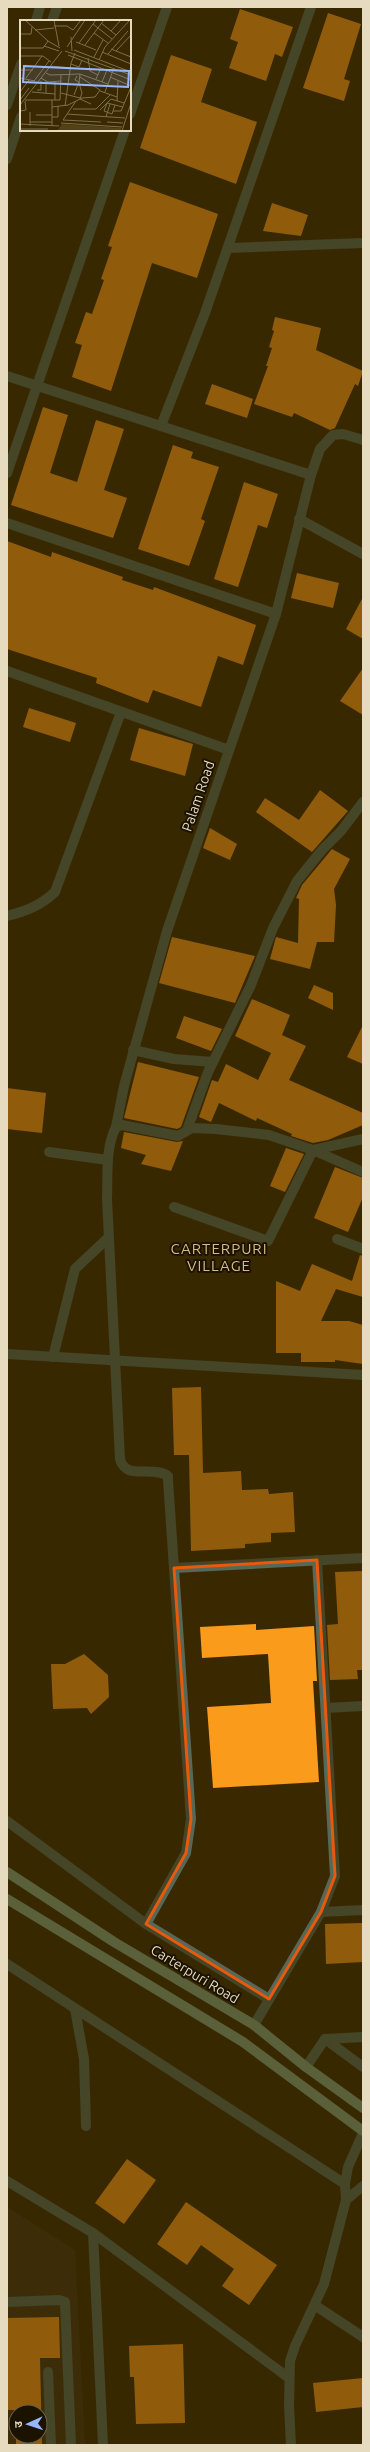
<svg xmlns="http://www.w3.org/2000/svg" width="370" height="2452" font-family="Ubuntu,'Noto Sans Devanagari',sans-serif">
<rect width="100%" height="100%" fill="#392800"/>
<path fill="#413312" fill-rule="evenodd" d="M7,2207l68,43 10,195h-78zM16,2412h24v24h-24z"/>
<g fill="#fb9b1b">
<polygon points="240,9 293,27 282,57 275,54 266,81 229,68 238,42 230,39"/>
<polygon points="328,13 361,24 344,79 350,81 344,101 303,88"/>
<polygon points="171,55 212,69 201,102 257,122 236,184 140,148"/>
<polygon points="130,182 218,214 197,278 152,263 111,391 72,377 82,345 75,343 86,312 92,314 104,280 101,279 112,247 108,246"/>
<polygon points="272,203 308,215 301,236 263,231"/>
<polygon points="275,317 321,328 316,350 363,371 358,386 355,384 335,428 330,430 294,413 292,417 254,404 268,366 266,366 272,348 269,347 274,331 272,330"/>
<polygon points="212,384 253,399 247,418 205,404"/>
<polygon points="43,407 68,415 50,473 77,482 96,420 124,429 104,490 127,498 113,538 11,505"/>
<polygon points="173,445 193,452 191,458 219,467 201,519 205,521 189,566 138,549"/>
<polygon points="244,482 278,494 267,528 258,525 238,587 214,579"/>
<polygon points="7,541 51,557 52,552 123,577 122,580 153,590 154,587 256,625 243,665 218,656 201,707 153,690 148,703 96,683 97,678 7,649"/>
<polygon points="297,573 339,583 333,608 291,598"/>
<polygon points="363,597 363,639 346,629"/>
<polygon points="363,668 363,715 340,701"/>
<polygon points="29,708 76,723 70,742 23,727"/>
<polygon points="139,728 193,744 185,776 130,760"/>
<polygon points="320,790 348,811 312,852 256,812 265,798 299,820"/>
<polygon points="210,828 237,844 230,860 203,848"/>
<polygon points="332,849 350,859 334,889 336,905 334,942 317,942 310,969 270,959 276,937 298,943 299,899 296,898 302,885"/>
<polygon points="172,937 255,956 235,1003 159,983"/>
<polygon points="314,985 333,993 333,1010 308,998"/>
<polygon points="252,999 290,1015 282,1035 306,1046 289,1080 363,1113 363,1125 328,1140 313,1143 291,1136 292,1134 257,1118 256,1121 219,1103 211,1122 199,1117 212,1080 218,1082 226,1064 258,1080 271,1053 235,1036"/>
<polygon points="184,1016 222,1029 211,1051 176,1038"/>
<polygon points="363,1025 363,1064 347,1057"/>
<polygon points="138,1062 199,1077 181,1127 177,1129 124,1118"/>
<polygon points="7,1088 46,1093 42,1133 7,1129"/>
<polygon points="124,1132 177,1142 183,1141 171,1171 141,1164 146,1155 121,1148"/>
<polygon points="286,1148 304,1154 285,1192 270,1186"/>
<polygon points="335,1167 363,1178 363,1197 348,1232 314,1218"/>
<polygon points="360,1255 363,1256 363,1297 336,1289 321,1321 349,1321 363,1325 363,1364 335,1360 335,1362 301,1362 301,1353 276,1353 276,1281 300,1291 312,1264 352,1281"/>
<polygon points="201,1387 203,1473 241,1471 242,1490 268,1489 269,1494 293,1492 295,1532 271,1533 271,1542 245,1544 245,1548 191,1551 189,1455 174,1455 172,1388"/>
<polygon points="363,1571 363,1670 357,1670 358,1679 330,1680 327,1625 338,1624 335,1572"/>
<polygon points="256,1624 256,1630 314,1626 317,1681 313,1681 319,1782 213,1788 207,1707 271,1703 268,1654 202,1658 200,1627"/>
<polygon points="84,1654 108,1675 109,1697 91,1714 87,1708 53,1709 51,1664 65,1664"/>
<polygon points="363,1923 363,1962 326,1964 325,1924"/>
<polygon points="127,2159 156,2180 124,2224 95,2203"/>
<polygon points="186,2202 277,2265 249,2305 222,2286 234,2269 201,2245 187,2265 157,2244"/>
<polygon points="59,2317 60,2358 40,2358 42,2445 16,2445 16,2436 40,2436 40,2412 16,2412 16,2432 16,2410 7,2410 7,2318"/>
<polygon points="183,2344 185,2423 136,2424 134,2377 130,2377 129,2346"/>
<polygon points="363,2378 363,2407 316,2412 313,2383"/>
</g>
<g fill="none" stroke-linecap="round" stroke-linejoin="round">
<g stroke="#566857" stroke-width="10">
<polyline points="36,21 40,7"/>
<polyline points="52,21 57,7"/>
<polyline points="7,105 21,64"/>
<polyline points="130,114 167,7"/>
<polyline points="7,159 21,117"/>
<polyline points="228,248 363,243"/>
<polyline points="7,376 311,475"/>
<polyline points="161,426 205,313 311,7"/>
<polyline points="7,473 125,130"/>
<polyline points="299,519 363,554"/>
<polyline points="7,523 276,614"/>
<polyline points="7,671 229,750"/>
<path d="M7,916c19,-5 33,-10 48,-24l66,-180"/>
<polyline points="133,1050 174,1059 213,1062"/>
<polyline points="116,1127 124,1086 167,931 276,614 311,475 320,449 333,435 343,434 363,440"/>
<polyline points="187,1130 208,1072 251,985 273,928 297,881 322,850 341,831 363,802"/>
<polyline points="49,1152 108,1160"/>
<polyline points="174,1207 268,1241 313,1150 363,1172"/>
<polyline points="337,1239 363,1249"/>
<polyline points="7,1354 363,1375"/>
<polyline points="53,1357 75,1269 108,1238"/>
<polyline points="174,1568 363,1558"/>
<polyline points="326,1708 363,1706"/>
<polyline points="7,1821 146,1924 269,1999"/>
<polyline points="321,1912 363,1910"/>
<path d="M146,1924l40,-71 5,-34 -23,-339v-4c-16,-11 -42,5 -48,-17l-13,-260c1,-23 -2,-51 9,-72l6,-2 56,11 14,-8 24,1 53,6 44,15 50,-11"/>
<polyline points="7,1964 345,2184"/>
<polyline points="75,2009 84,2059 86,2126"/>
<polyline points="254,2025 321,1912 335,1876 317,1560"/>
<polyline points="325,2039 363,2067"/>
<polyline points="325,2039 363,2037"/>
<polyline points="306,2067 325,2039"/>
<polyline points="7,2181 93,2233 289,2378"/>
<polyline points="346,2200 363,2186"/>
<polyline points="93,2233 103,2445"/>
<polyline points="7,2302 59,2300 65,2302 71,2445"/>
<polyline points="316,2306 363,2337"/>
<polyline points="48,2372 51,2445"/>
<polyline points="291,2445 289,2406 290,2361 295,2346 324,2284 346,2200 345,2184 348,2167 363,2133"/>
</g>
<g stroke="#80a581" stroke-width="10">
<polyline points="7,1872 114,1942 254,2025 306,2067 363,2108"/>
<polyline points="7,1899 243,2042 363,2131"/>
</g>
</g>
<path d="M0 0H370V2452H0ZM317,1560l18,316 -14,36 -52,87 -123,-75 40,-71 5,-34 -17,-251z" fill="#392800" fill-opacity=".55" fill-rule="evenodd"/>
<path fill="none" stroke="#e8590c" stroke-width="3" stroke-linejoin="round" d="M317,1560l18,316 -14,36 -52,87 -123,-75 40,-71 5,-34 -17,-251z"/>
<g text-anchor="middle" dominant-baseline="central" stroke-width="4" stroke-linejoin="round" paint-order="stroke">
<g font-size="14" fill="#e6dabf" stroke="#1b1200">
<text transform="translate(198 796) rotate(-71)">Palam Road</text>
<text transform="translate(195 1974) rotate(31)">Carterpuri Road</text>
</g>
<g font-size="15" letter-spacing="1" fill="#d5bb84" stroke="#1b1200">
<text x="219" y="1248">CARTERPURI<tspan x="219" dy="17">VILLAGE</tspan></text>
</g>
</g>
<g transform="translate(20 20)">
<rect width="111" height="111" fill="#392800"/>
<path d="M42,104l59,4v3h-64z" fill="#544217"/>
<path fill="none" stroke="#7e6f4c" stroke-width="1" d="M5,0l23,21 12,7M34,0l5,26M81,3l15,12M73,4l19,15M34,6h13l6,4 8,-10M15,10l19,-2M91,11l10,-11M74,13l14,10M0,14h11l1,-7M51,17l1,14M56,22l20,8M59,23l17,-23M65,25l19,-25M24,26l15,5M47,27l18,-27M0,28h23l5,-7M91,29l20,8M54,30l57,22M45,31l66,24M96,31l15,-16M82,32l29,12M88,34l20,-23M48,35l63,25M0,36h23l8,6M74,37l9,-17M68,38l2,13 8,4M79,40l6,-13 25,-27M51,44l8,3 3,-7M30,46l21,2M0,50h13M26,53l4,2 30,-1 -1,9 3,10 -2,6M60,54l28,10M90,57l21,9M0,58l15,3M6,58l16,-22M21,58l7,4 13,-1M76,59l5,-11M14,61l15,-20M35,61v19M82,62l5,-12M17,70h4v-9M80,71l17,6M0,72l9,-12M12,72l23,2M85,72l9,-24M41,73l19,5M26,74v-13M54,75l5,-13 -4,-2 2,-4M60,79l11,5M0,80l9,-12M5,80h35l1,-25M97,81l1,-20M87,83l-3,8 8,3 3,-9M87,83l16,4M0,85l42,-54M45,86l6,-43 4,-10M32,87l16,-2 14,-7 13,-1 5,-7 -20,-13M53,89h23l14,-14M80,90l11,-11 13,4M0,91l6,-1 -1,-9M93,91h8l10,-24M10,92v14M47,94l58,4M16,95h16M32,97h6v-11M86,97l4,-13M43,100l38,2M43,100l13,-19M10,102h22M87,102l16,1M41,103l61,4M0,104l39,2M32,106v-26M0,109h28M102,111l9,-28"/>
<path fill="#96b6fd" fill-opacity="0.15" stroke="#96b6fd" stroke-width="2" d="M4,46l105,5 -1,16 -105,-5z"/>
<rect width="111" height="111" fill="none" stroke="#e6dabf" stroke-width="2"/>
</g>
<rect width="370" height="2452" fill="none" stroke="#e6dabf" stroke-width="16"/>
<g transform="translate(28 2424) rotate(267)"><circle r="19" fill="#1b1200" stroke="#6c624c"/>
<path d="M0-3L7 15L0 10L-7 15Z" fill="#96b6fd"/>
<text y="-6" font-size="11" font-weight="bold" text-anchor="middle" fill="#e6dabf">उ</text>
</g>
</svg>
